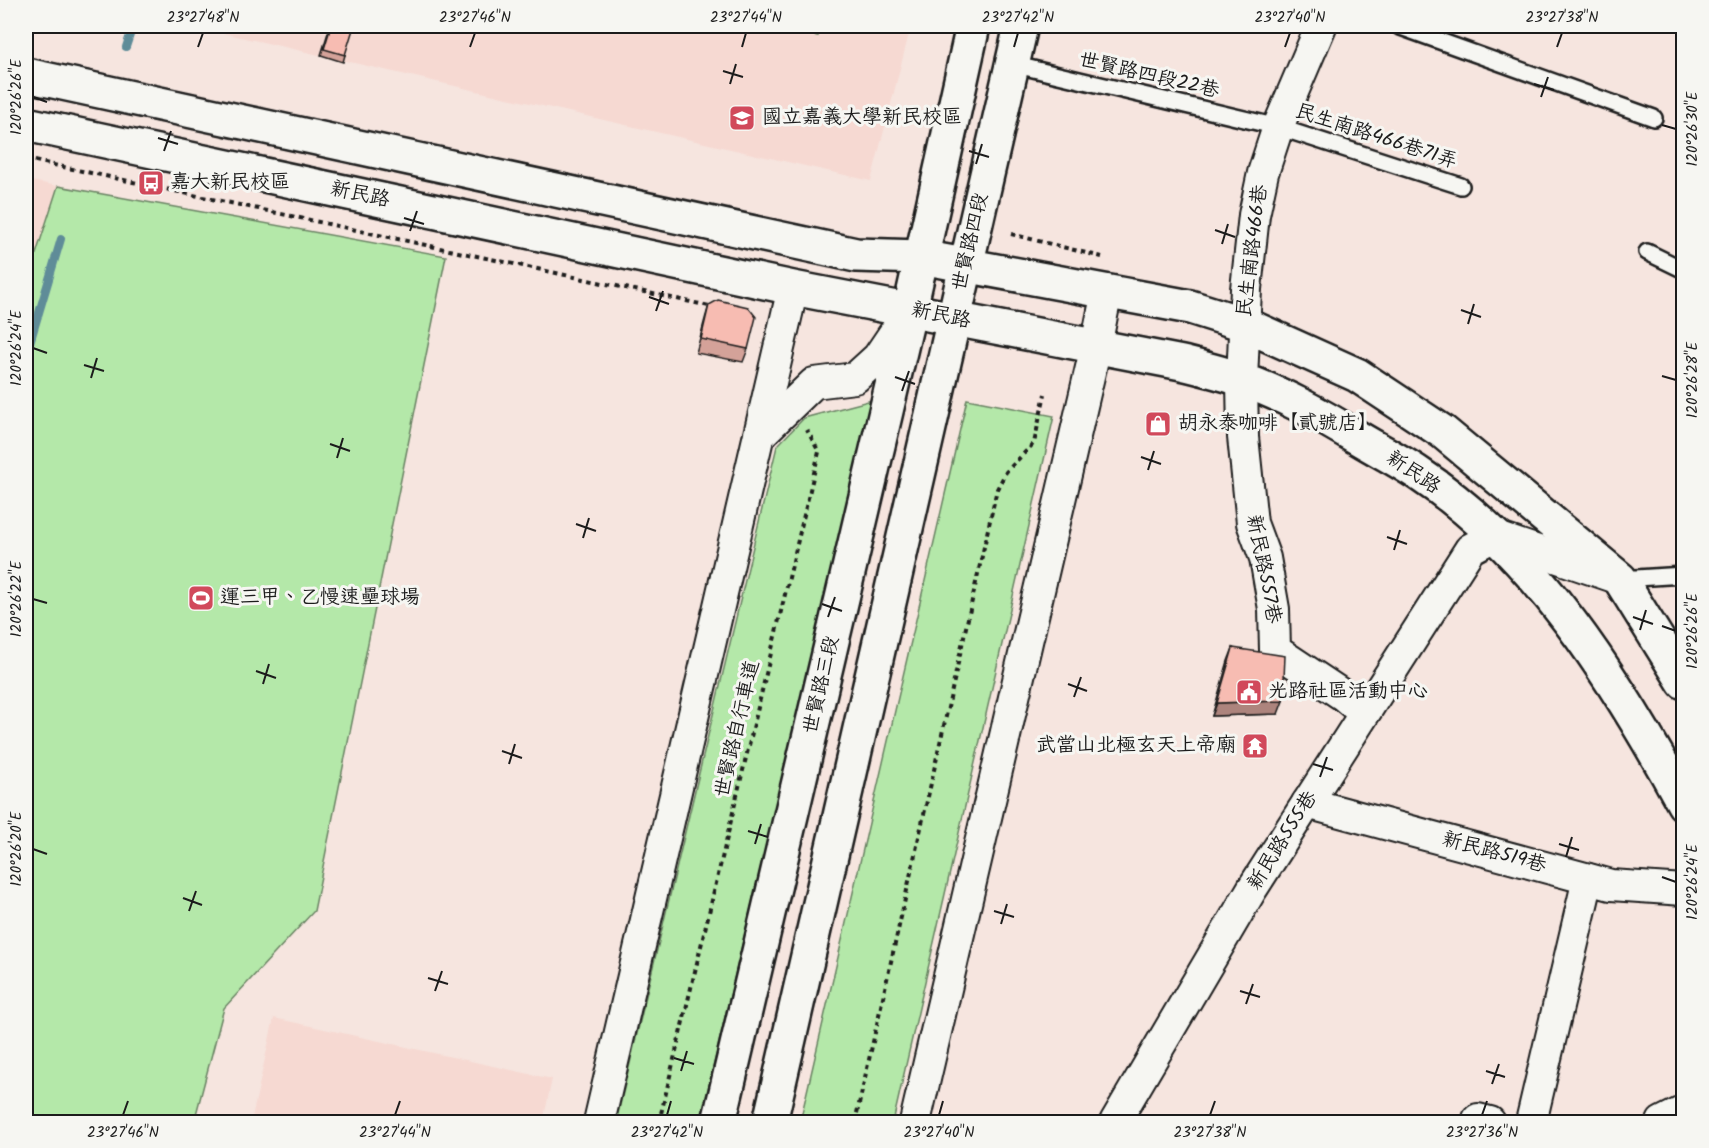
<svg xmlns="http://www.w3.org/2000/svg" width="1709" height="1148" font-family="Kalam,'LXGW WenKai TC',sans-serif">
<rect width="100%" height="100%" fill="#f6e5df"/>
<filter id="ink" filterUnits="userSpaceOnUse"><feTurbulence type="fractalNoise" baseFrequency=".0167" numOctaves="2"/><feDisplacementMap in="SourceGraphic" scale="12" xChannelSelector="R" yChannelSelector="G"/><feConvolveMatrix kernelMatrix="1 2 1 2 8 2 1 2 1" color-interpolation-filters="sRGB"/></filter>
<g filter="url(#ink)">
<g fill="#f6d9d2">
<polygon points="192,26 911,26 871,181"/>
<polygon points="26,180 58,186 26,285"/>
<polygon points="274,1018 552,1079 543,1122 251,1122"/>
</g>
<g fill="#b4e8a9" stroke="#688262" stroke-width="1.5">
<polygon points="772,26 821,26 818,36"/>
<polygon points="58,186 446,256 314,911 224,1008 194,1122 26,1122 26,285"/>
<polygon points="967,399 1054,416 893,1122 800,1122"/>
<polygon points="872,400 700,1122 616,1122 777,446 804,418"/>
</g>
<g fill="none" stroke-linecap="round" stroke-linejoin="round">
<g stroke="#5e8c98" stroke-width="8">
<polyline points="126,47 133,26"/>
<polyline points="26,356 61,239"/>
</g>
<defs>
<g id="service">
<polyline points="1398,26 1654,118"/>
<polyline points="1012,64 1278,127 1461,186"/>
<polyline points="1647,252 1684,270"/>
<polyline points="1620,579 1684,575"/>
</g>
<g id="minor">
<polyline points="1321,26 1278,127 1263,173 1254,215 1246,289 1242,380 1243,437 1252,523 1265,558 1274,609 1275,650 1344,696 1364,713"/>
<polyline points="759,436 814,383 855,378 878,357 907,314"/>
<polyline points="1307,803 1611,885 1684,890"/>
<polyline points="1478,1119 1490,1122"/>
<polyline points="599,1122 793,288"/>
<polyline points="915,1122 1096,346 1107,291"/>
<polyline points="1115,1122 1252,889 1470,549 1494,536 1614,577"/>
<polyline points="1531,1122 1588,879"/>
<polyline points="1662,1122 1684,1111"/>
</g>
<g id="tertiary">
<polyline points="26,75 856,255 921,257 1190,307 1244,324 1357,375 1443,432 1620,579 1684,682"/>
<path d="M26,124l767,164 389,75c20,5 41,10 61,17 42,15 79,36 117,59 20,12 40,22 59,35 117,77 199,209 265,330"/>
</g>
<g id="primary">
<polyline points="719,1122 910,309 973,26"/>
<polyline points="770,1122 1021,26"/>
</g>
</defs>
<use href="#service" stroke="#1c1c1c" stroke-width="20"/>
<use href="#minor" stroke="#1c1c1c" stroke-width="34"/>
<use href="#tertiary" stroke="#1c1c1c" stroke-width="38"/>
<use href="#primary" stroke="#1c1c1c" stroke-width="38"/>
<g stroke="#1c1c1c" stroke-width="4" stroke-dasharray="4.5 4.5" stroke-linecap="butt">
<polyline points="26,159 714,307"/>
<polyline points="1011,234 1102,257"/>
<polyline points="659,1122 819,452 807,430"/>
<polyline points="855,1122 997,489 1006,472 1034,443 1045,394"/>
</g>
<use href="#service" stroke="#f6f6f2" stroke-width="15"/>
<use href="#minor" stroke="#f6f6f2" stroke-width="30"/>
<use href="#tertiary" stroke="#f6f6f2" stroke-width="33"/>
<use href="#primary" stroke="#f6f6f2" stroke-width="33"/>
</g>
<g fill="#d4a299" stroke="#1c1c1c" stroke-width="1.5">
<polygon points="330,26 345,55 343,62 321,55"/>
<polygon points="709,305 748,349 743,362 696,353 705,319"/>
<polygon points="1233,648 1278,714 1212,716 1228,661"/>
</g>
<polygon fill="#ad847d" stroke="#1c1c1c" stroke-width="1.5" points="1283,701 1278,714 1212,716 1217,703"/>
<g fill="#f7bcb2" stroke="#1c1c1c" stroke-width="1.5">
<polygon points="331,26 354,26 345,55 324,49"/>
<polygon points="718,300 748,307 756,317 748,349 701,339 709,305"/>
<polygon points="1233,648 1285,656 1283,701 1217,703"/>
</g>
</g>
<path fill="none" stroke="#1c1c1c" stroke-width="2" d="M198,47l5,-14M470,47l5,-14M742,47l4,-14M1014,47l4,-14M1285,47l5,-14M1557,47l5,-14M723,71l20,6M730,84l6,-20M1534,84l20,6M33,97l14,5M1541,97l7,-20M1662,125l14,4M158,138l20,6M164,151l7,-20M969,151l20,6M976,164l6,-20M404,218l20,6M1215,230l20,7M410,231l7,-20M1222,244l6,-20M649,297l20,7M1461,310l20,7M656,311l7,-20M1468,324l6,-20M33,348l14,5M84,365l20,6M1662,376l14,4M895,377l20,7M91,378l6,-20M902,391l7,-20M330,444l20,7M1141,457l20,7M337,458l6,-20M1148,470l6,-19M576,524l20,7M1387,537l20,7M583,538l6,-20M1394,550l6,-20M33,599l14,4M822,604l20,7M828,617l7,-20M1633,617l20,7M1662,626l14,5M1640,630l6,-20M256,671l20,7M263,684l6,-20M1068,684l19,7M1074,697l7,-20M502,751l20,7M509,764l6,-20M1313,764l20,6M1320,777l7,-20M748,831l20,6M755,844l6,-20M1559,844l20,6M33,849l14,5M1566,857l6,-20M1662,877l14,5M183,898l19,7M189,911l7,-20M994,911l20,6M1001,924l6,-20M428,978l20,6M435,991l7,-20M1240,991l20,6M1246,1004l7,-20M674,1058l20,6M681,1071l6,-20M1486,1071l19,6M1492,1084l7,-20M123,1115l5,-14M395,1115l5,-14M667,1115l4,-14M939,1115l4,-14M1210,1115l5,-14M1482,1115l5,-14"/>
<defs>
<symbol id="university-square" viewBox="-11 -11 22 22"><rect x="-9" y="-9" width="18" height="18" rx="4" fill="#d1495b" stroke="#f6f6f2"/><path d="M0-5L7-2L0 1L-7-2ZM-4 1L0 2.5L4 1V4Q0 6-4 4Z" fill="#fff"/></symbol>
<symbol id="bus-square" viewBox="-11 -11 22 22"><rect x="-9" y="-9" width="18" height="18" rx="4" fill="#d1495b" stroke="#f6f6f2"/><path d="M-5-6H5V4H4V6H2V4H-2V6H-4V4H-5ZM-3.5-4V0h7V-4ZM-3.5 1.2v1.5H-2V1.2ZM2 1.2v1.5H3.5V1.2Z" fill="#fff"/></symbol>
<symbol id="shop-square" viewBox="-11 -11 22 22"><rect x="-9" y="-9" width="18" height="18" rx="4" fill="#d1495b" stroke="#f6f6f2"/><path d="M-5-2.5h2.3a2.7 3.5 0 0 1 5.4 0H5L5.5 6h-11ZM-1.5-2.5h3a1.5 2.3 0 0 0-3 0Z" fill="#fff"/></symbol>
<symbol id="stadium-square" viewBox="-11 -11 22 22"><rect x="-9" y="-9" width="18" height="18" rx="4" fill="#d1495b" stroke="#f6f6f2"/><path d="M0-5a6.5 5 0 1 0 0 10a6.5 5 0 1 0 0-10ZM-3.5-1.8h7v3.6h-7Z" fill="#fff"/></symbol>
<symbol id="civic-square" viewBox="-11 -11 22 22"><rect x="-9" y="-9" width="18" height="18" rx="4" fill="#d1495b" stroke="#f6f6f2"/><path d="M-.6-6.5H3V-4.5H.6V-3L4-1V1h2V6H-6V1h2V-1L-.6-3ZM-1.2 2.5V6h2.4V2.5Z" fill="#fff"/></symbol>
<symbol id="temple-square" viewBox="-11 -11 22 22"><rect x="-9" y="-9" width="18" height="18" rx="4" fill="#d1495b" stroke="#f6f6f2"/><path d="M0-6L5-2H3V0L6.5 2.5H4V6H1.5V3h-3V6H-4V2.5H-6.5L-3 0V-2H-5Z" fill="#fff"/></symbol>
</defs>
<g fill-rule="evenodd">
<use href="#university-square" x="727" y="103" width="30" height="30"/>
<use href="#bus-square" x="136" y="168" width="30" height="30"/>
<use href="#shop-square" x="1143" y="409" width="30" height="30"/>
<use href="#stadium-square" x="186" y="583" width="30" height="30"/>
<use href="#civic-square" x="1234" y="677" width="30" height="30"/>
<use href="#temple-square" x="1240" y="731" width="30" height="30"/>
</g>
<g text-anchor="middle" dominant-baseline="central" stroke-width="6" stroke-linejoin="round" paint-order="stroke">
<g font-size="20" fill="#1c1c1c" stroke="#f6f6f2">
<text transform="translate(1149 76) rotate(13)">世賢路四段22巷</text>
<text transform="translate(1376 137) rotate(18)">民生南路466巷71弄</text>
<text transform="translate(360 195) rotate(12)">新民路</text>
<text transform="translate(971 242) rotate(-77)">世賢路四段</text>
<text transform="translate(1253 251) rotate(-83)">民生南路466巷</text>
<text transform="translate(941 316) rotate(12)">新民路</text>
<text transform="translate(1413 473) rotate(34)">新民路</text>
<text transform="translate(1263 569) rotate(79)">新民路557巷</text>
<text transform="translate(822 685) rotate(-77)">世賢路三段</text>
<text transform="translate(738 729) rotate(-77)">世賢路自行車道</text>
<text transform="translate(1283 841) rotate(-58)">新民路555巷</text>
<text transform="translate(1494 853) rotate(15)">新民路519巷</text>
</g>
<g font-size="20" fill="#1c1c1c" stroke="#f6f6f2" text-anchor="start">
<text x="762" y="118">國立嘉義大學新民校區</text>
<text x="170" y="183">嘉大新民校區</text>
<text x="1178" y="424">胡永泰咖啡【貳號店】</text>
<text x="220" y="598">運三甲、乙慢速壘球場</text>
<text x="1268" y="692">光路社區活動中心</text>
<text x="1236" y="746" text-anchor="end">武當山北極玄天上帝廟</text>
</g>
</g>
<rect width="1709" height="1148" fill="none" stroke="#f6f6f2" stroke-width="66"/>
<rect x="33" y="33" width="1643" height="1082" fill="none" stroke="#1c1c1c" stroke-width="2"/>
<g font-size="15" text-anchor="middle" fill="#1c1c1c">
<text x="203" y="22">23°27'48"N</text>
<text x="475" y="22">23°27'46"N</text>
<text x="746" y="22">23°27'44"N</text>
<text x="1018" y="22">23°27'42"N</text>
<text x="1290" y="22">23°27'40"N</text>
<text x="1562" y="22">23°27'38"N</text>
<text transform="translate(16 97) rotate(-90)" y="5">120°26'26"E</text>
<text transform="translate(1692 129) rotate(-90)" y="5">120°26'30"E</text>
<text transform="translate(16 348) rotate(-90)" y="5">120°26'24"E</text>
<text transform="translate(1692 380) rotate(-90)" y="5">120°26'28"E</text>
<text transform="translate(16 599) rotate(-90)" y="5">120°26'22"E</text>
<text transform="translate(1692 631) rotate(-90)" y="5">120°26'26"E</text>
<text transform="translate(16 849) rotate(-90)" y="5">120°26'20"E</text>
<text transform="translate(1692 882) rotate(-90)" y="5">120°26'24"E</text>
<text x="123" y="1137">23°27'46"N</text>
<text x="395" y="1137">23°27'44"N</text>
<text x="667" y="1137">23°27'42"N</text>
<text x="939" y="1137">23°27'40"N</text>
<text x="1210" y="1137">23°27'38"N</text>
<text x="1482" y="1137">23°27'36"N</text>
</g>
</svg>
